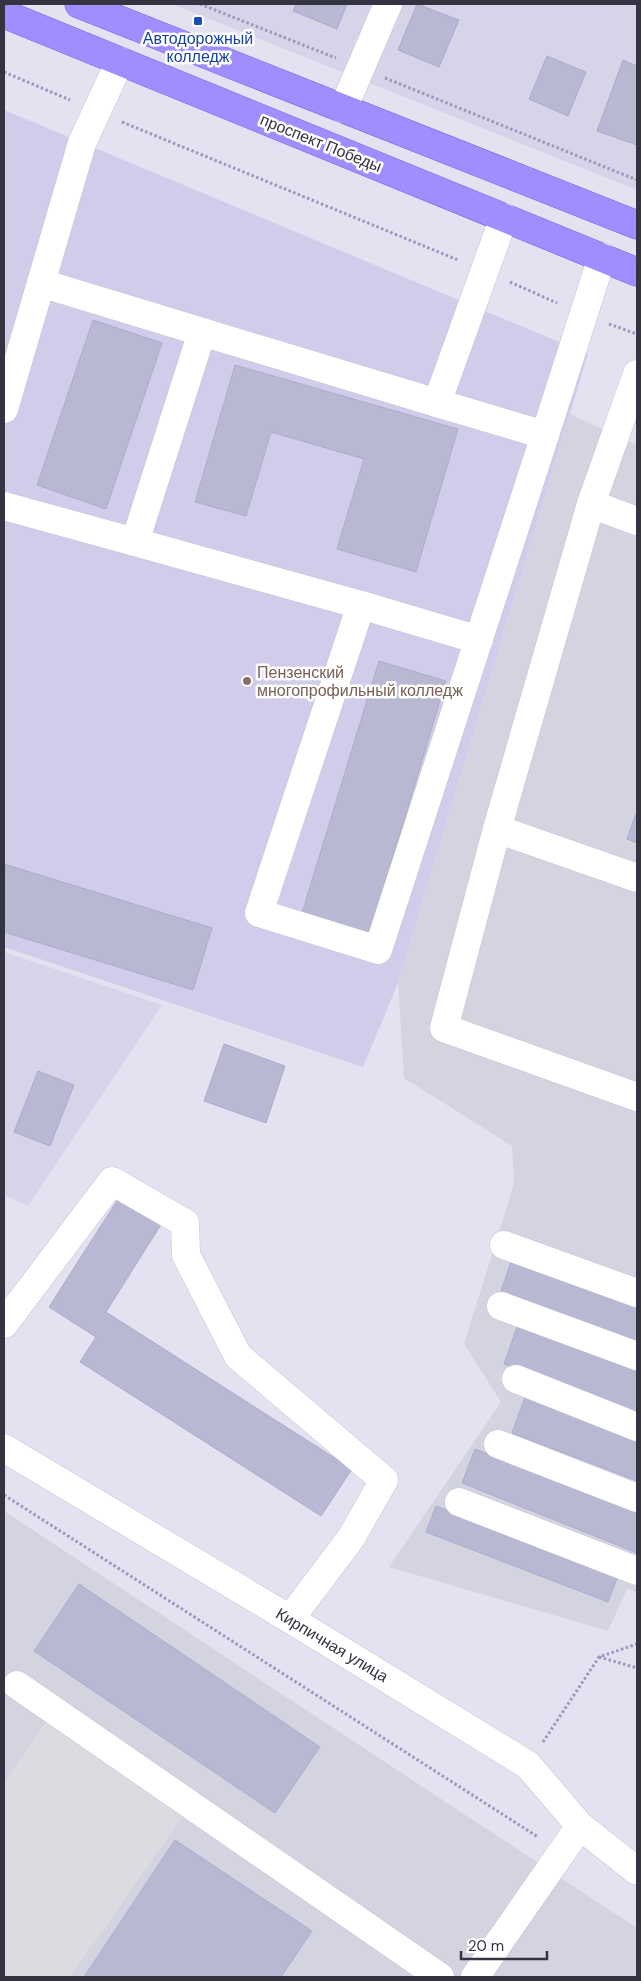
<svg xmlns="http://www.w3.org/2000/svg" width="641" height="1981" font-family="'DM Sans',sans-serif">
<rect width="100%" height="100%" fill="#e4e2f1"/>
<g fill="#d7d4e9">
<polygon points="172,4 637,4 637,190"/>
<polygon points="4,952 162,1005 28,1206 4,1195"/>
</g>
<g fill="#d4d4e0">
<polygon points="570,414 637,445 637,1592 627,1589 608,1631 389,1567 501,1402 464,1344 514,1184 512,1146 404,1078 398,983"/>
<polygon points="4,1511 637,1928 637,1977 4,1977"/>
</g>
<polygon fill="#d1ccea" points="4,110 588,354 398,983 363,1067 4,947"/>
<polygon fill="#dbdbe1" points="46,1721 183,1816 70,1977 4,1977 4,1782"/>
<g fill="#b9b8d2" stroke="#adabcd">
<polygon points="296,4 347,4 337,29 293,11"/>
<polygon points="417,4 459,20 439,67 398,50"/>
<polygon points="547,56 586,72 568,116 529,99"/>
<polygon points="623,60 637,66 637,145 597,131"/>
<polygon points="93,320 162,343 106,509 37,485"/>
<polygon points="235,365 458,429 416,572 337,549 364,459 271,432 246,516 195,502"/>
<polygon points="379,661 446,681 370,933 302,913"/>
<polygon points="637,811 637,843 627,839"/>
<polygon points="4,864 212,928 193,990 4,932"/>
<polygon points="224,1044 285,1066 266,1123 204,1101"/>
<polygon points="38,1071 74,1085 50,1146 14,1132"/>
<polygon points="120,1196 162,1223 106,1312 352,1469 321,1516 80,1362 96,1337 49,1307"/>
<polygon points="512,1259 637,1302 637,1342 500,1294"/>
<polygon points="517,1327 637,1370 637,1412 504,1364"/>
<polygon points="525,1397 637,1440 637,1481 512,1433"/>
<polygon points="475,1449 637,1513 637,1553 462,1483"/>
<polygon points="436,1506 618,1576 608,1602 426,1532"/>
<polygon points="79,1584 320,1747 275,1813 34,1651"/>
<polygon points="175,1840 312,1931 281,1977 84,1977"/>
</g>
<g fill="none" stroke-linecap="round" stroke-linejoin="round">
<defs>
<g id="minor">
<polyline points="343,109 388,4"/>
<polyline points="41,283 82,143 120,61"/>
<polyline points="637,374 591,504 497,829 444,1028 637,1097"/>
<polyline points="4,409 41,283 202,332"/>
<polyline points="545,435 602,257"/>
<polyline points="591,504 637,521"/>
<polyline points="4,506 135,542"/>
<polyline points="361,605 135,542 202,332 437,403"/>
<polyline points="479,640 361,605 259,913 378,950 545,435 437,403 504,217"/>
<polyline points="497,829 637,878"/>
<polyline points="504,1245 637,1293"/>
<polyline points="501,1306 637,1356"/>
<polyline points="4,1324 112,1181 185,1223 186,1255 238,1356 384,1480 351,1538 290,1619"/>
<polyline points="516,1379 637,1427"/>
<polyline points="498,1444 637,1498"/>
<polyline points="4,1448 290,1619 528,1765 580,1826 637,1871"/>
<polyline points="459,1502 637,1571"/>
<polyline points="17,1685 440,1977"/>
<polyline points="475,1977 580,1826"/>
</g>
<g id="major">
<polyline points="79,4 637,225"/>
<polyline points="4,14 637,272"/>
</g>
</defs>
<use href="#minor" stroke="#c5c2da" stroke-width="29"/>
<use href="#major" stroke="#725fe2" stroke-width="29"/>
<g stroke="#9a96be" stroke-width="3" stroke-dasharray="2.5 2.5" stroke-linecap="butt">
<polyline points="200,4 336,58"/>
<polyline points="4,72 70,100"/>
<polyline points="385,78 637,180"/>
<polyline points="122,122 458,260"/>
<polyline points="510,282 557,303"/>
<polyline points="609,324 637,334"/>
<polyline points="4,1495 538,1837"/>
<polyline points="599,1657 637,1668"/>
<polyline points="543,1742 599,1657 637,1644"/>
</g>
<use href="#minor" stroke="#fff" stroke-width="28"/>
<use href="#major" stroke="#a18efe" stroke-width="28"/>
</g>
<rect fill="#1a4fb4" stroke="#fff" stroke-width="2" x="193" y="16" width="10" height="10" rx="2.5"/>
<circle fill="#8d6e63" stroke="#fff" stroke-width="2" cx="247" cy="681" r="5"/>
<g text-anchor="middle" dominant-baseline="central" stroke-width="5" stroke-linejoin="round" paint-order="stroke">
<g font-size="16" fill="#164399" stroke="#fff">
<text x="198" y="38">Автодорожный<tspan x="198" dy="18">колледж</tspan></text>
</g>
<g font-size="16" fill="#343342" stroke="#fff">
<text transform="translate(321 143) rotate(22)">проспект Победы</text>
<text transform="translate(332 1645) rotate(31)">Кирпичная улица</text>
</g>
<g font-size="16" fill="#785e54" stroke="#fff" text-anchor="start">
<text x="257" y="672">Пензенский<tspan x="257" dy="18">многопрофильный колледж</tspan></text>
</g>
</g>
<rect width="641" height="1981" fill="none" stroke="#343342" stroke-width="10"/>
<path d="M461 1951v8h86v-8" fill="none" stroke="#343342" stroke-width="2.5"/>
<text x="468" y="1951" font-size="15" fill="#343342" stroke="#ffffff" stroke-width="4" paint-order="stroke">20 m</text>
</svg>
